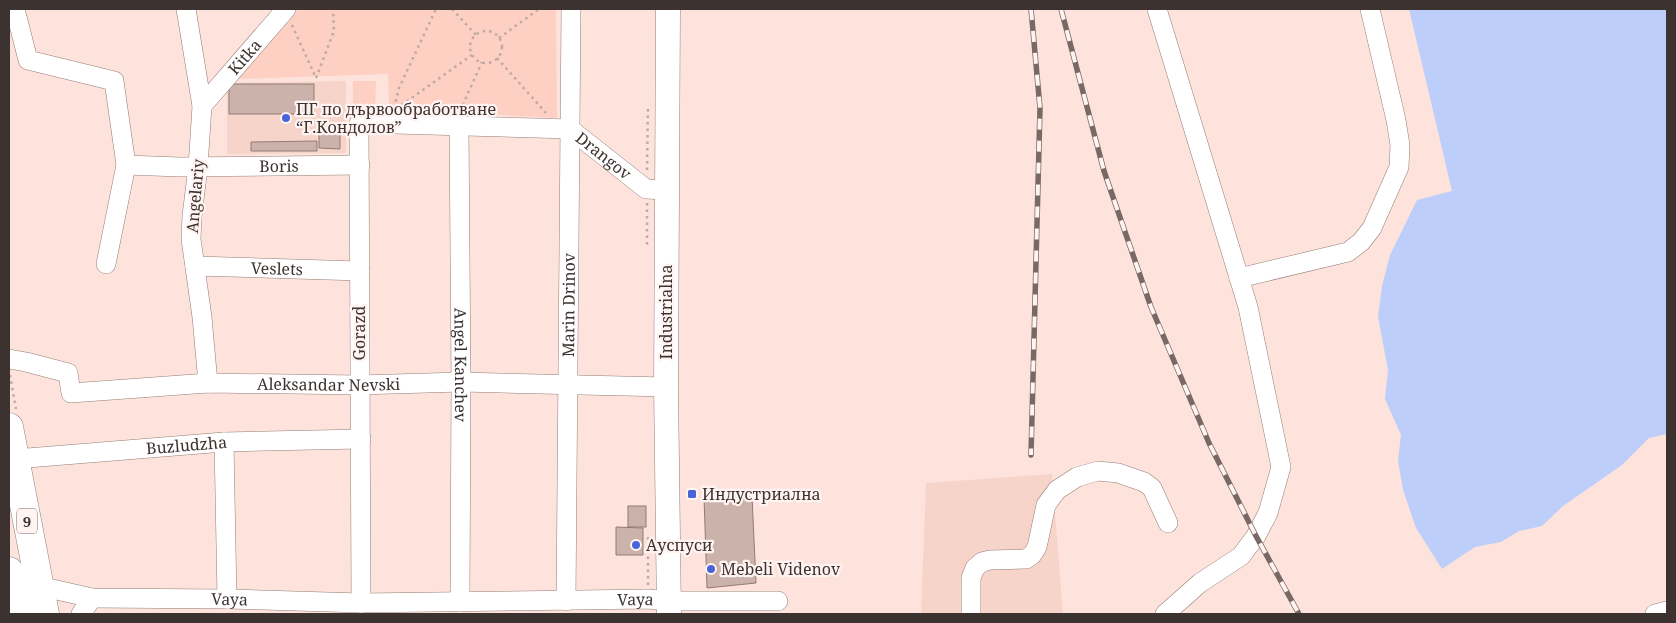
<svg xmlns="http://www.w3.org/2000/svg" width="1676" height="623" font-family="'Noto Serif',serif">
<rect width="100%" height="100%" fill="#fde3dc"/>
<g fill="#f6d4ca">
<polygon points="346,81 346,153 227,154 227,83"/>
<polygon points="1052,474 1063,614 921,614 926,483"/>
</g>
<g fill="#fed0c3">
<polygon points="298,9 556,9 557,118 389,109 388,74 239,79"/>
<polygon points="353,81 376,81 375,112 353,112"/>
</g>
<polygon fill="#bdcefa" points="1409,9 1667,9 1667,434 1649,438 1622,465 1563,506 1542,526 1519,531 1501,542 1475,547 1442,569 1416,528 1403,490 1398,461 1401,435 1385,399 1388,370 1378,317 1382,286 1390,255 1417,200 1452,191"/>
<g fill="#cbb3ac" stroke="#927b74">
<rect x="229" y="84" width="85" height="30"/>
<polygon points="319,133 340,133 340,149 319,148"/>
<polygon points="317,141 317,151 251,151 251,142"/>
<polygon points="752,496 756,583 707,588 704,497"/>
<rect x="628" y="506" width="18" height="21"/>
<polygon points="616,527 643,528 643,555 616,555"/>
</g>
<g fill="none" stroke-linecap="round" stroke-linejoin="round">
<defs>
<g id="minor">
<path id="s1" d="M15,9l13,51 86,21 12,84 54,2 180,-2"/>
<polyline points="186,9 202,106 198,167 192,216 191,239 202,317 208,383"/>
<polyline points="1157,9 1248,307 1281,467 1268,513 1256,536 1241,556 1200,583 1165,614"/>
<path id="s2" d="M202,106l84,-97"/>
<path id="s3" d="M459,126l2,256 -1,220"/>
<polyline points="106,264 126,165"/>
<path id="s4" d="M195,266l165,5"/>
<polyline points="1239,278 1348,252 1361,242 1372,228 1399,167 1400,145 1396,120 1370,9"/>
<path id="s5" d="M9,359l17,3 42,11 3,20 137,-10 151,2 102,-3 205,5"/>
<polyline points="224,442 227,599"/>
<path id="s6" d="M15,459l209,-17 137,-3"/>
<path id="s7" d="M39,586l53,12 135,1 134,4 287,-4 21,2h109"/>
<path id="s8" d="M566,601l5,-592"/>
<path id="s9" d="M361,603l-2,-480 211,6 76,60 20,1"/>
<polyline points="81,614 92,598"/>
<polyline points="971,614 971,578 975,568 982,562 990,560 1026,559 1032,555 1037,547 1046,505 1057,490 1077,477 1098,471 1118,473 1144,482 1152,488 1168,523"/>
<polyline points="1655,614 1667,611"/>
</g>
<polyline id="major" points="668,9 666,387 669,614"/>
<g id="highway">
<polyline points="9,427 45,614"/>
<polyline points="9,571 18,614"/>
</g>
</defs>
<use href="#minor" stroke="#947d76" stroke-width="20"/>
<use href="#major" stroke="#947d76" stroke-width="25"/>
<use href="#highway" stroke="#947d76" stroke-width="29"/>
<g stroke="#beaaa4" stroke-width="2.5" stroke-dasharray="2.5 4" stroke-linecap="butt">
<polyline points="452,9 476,35"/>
<polyline points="292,25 316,78"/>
<circle cx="486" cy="47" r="16"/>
<polyline points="499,38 539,9"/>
<polyline points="497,58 546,113"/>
<polyline points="316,78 334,31 333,9"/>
<polyline points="394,108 399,88 436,9"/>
<polyline points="396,109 472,55"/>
<polyline points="460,111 482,62"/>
<polyline points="647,170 648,105"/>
<polyline points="647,203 647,245"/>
<polyline points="10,375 16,409"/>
<polyline points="648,585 648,533"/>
</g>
<use href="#minor" stroke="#fff" stroke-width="19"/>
<use href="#major" stroke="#fff" stroke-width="24"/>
<use href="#highway" stroke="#fff" stroke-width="28"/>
<defs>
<g id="rail">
<polyline points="1031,9 1040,108 1031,455"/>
<polyline points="1061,9 1104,171 1151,307 1209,443 1256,536 1299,614"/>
</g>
</defs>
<use href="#rail" stroke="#786965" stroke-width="5.5"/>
<use href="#rail" stroke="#fff4f1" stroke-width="4" stroke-dasharray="11" stroke-linecap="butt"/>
</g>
<g fill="#4964d8" stroke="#fff4f1" stroke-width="2">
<circle cx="286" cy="118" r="5"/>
<rect x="687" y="489" width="10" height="10" rx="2.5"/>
<circle cx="636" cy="545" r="5"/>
<circle cx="711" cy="569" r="5"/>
</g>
<g text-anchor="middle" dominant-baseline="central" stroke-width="4.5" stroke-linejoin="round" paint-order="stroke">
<rect fill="#fff4f1" stroke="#766d6a" stroke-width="1" x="17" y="508.5" width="20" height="25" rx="4"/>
<g font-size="15" font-weight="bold" fill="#3c3330">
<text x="27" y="521">9</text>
</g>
<g font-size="16" fill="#3c3330" stroke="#fff4f1">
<text stroke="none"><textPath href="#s2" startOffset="65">Kitka</textPath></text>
<text stroke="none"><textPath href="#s9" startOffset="734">Drangov</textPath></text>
<text stroke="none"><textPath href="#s1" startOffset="379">Boris</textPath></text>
<text transform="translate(195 196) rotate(-85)">Angelariy</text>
<text stroke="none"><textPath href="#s4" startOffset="82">Veslets</textPath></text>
<text stroke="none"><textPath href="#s8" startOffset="296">Marin Drinov</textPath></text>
<text transform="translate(666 312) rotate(-90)">Industrialna</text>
<text transform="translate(359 333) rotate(-90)">Gorazd</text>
<text stroke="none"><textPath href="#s3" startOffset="239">Angel Kanchev</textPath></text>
<text stroke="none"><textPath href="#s5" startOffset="339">Aleksandar Nevski</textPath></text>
<text stroke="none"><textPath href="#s6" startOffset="172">Buzludzha</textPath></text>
<text stroke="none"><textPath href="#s7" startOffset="192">Vaya</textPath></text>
<text stroke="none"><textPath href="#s7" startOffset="598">Vaya</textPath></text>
</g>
<g font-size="16" fill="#3c3330" stroke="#fff4f1" text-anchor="start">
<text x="296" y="109">ПГ по дървообработване<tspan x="296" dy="18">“Г.Кондолов”</tspan></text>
<text x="702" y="494">Индустриална</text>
<text x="646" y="545">Ауспуси</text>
<text x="721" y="569">Mebeli Videnov</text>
</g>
</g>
<rect width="1676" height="623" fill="none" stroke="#3c3330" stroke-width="20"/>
</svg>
